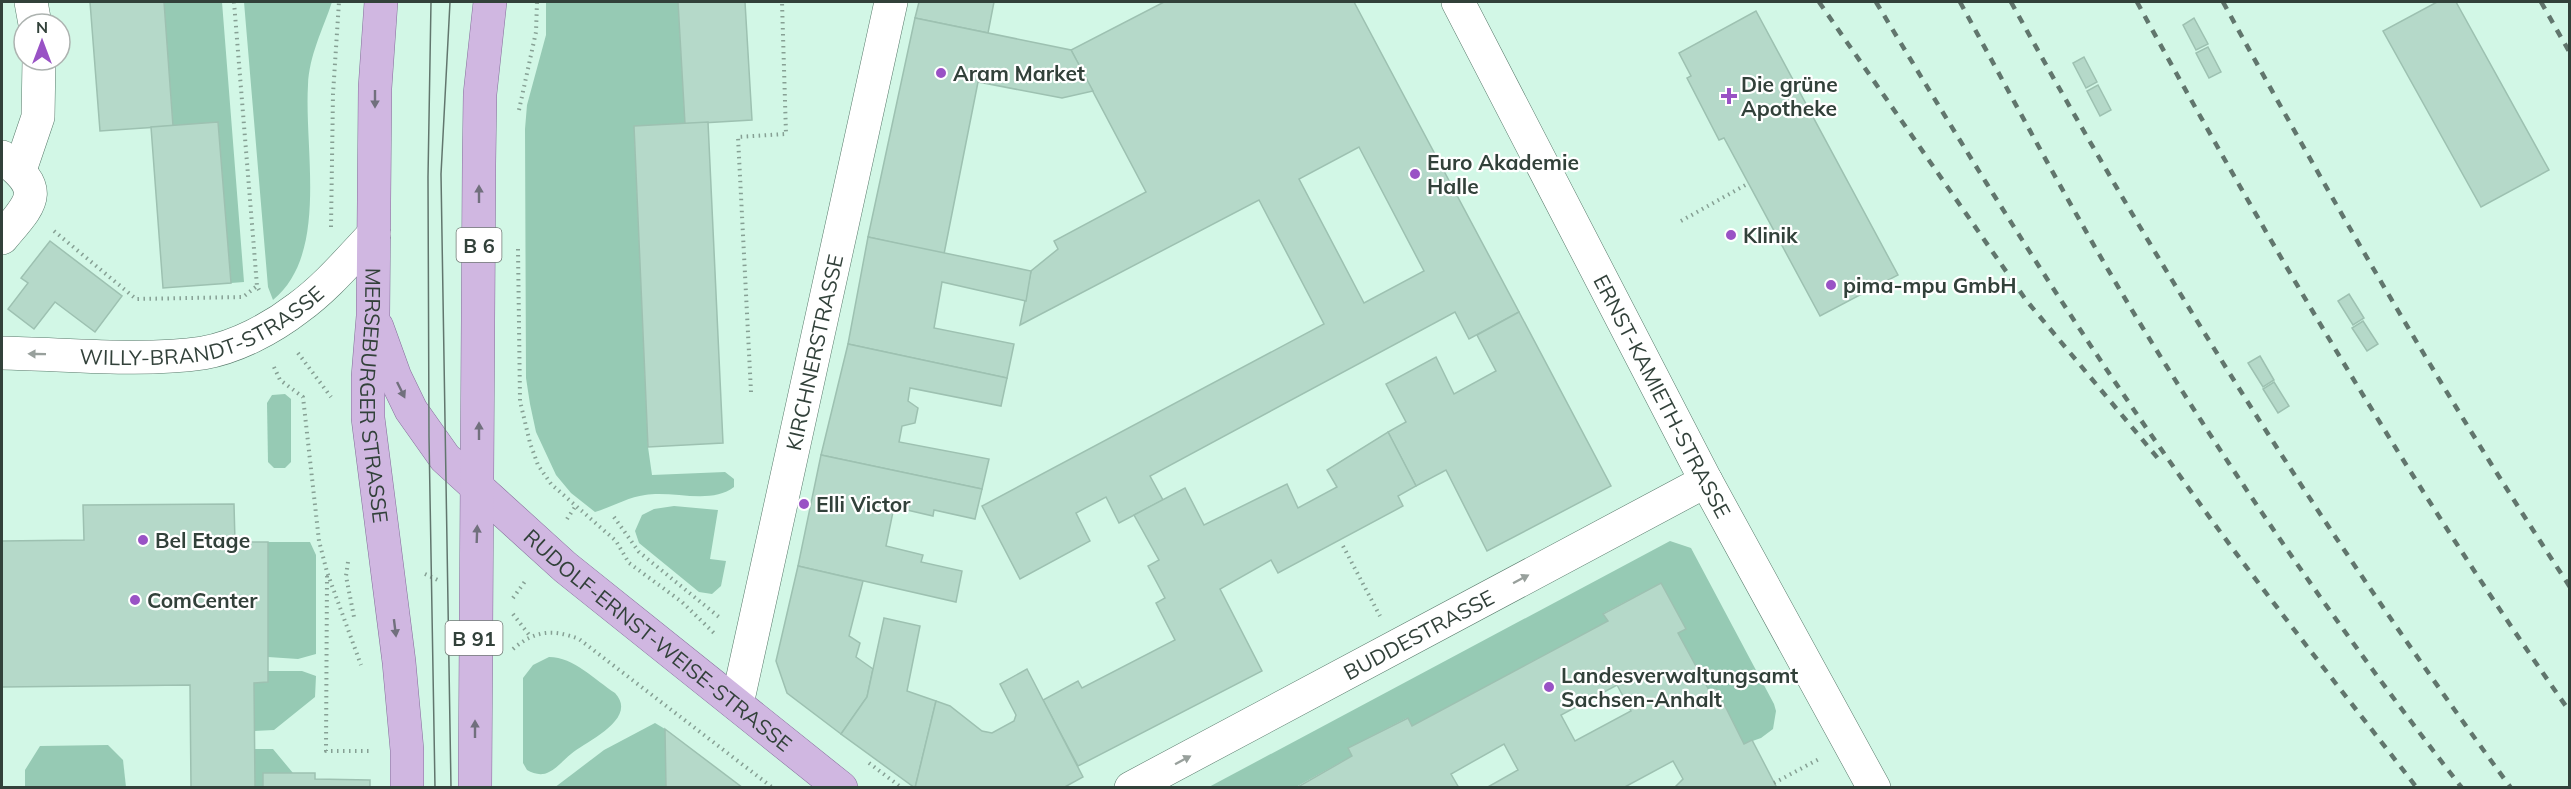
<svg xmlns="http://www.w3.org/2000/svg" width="2571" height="789" font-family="Mulish,sans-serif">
<rect width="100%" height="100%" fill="#d2f7e6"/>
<g fill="#96cab4">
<polygon points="164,2 222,2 244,282 231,283 218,123 173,126"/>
<path d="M244,2h88c-9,27 -23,54 -24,83 -4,66 21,169 -35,215l-5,-13z"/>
<path d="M546,2h132l7,122 -51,2 14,321 4,28 73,-3 9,7v8c-23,18 -62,3 -89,8 -16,2 -34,12 -50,17l-24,-19 -15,-18 -20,-43 -6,-28 -4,-26 -1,-249 2,-24 19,-70z"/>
<polygon points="285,394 291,399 291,462 285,468 274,468 268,462 267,403 272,395"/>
<polygon points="674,506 718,510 710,559 726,561 721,586 712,594 699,592 639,543 635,531 642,515 654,509"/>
<polygon points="1670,541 1691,548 1774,704 1776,711 1773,729 1761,738 1744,744 1710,692 1678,633 1686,629 1661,583 1604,613 1608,621 1412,726 1407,718 1348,748 1352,756 1296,787 1207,788"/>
<polygon points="268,542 310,542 316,555 316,654 298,659 268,657"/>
<path d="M549,657c25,0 46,23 66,36 24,26 -29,48 -44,61 -7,5 -13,14 -22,18 -7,4 -15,2 -22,-2l-4,-7v-85l10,-13z"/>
<polygon points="268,671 302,671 316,676 315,697 274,730 254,731 254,683 268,682"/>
<polygon points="655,723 665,729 666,787 554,788 604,750"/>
<polygon points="108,745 123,760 126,787 25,787 25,770 40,746"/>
<polygon points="254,749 273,749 293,773 263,773 263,787 255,787"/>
</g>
<g fill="#b5d9c9" stroke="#9dc1b1" stroke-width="1.5" fill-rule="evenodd">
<polygon points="90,2 164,2 173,126 100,131"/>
<polygon points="678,2 745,2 752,120 685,124"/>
<polygon points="919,2 994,2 988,33 915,18"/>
<path d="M1164,2h190l165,310 -50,27 -14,-27 -305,164 13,24 -44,23 -13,-26 -30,16 14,28 -70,38 -38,-73 342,-182 -65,-124 -239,125 11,-54 27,-22 -4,-8 92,-49 -75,-142zM1359,147l65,124 -60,32 -65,-124z"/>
<polygon points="2437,2 2456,2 2549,170 2481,207 2383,31"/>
<polygon points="1756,11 1898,275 1820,316 1724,138 1719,140 1687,78 1691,76 1679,53"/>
<polygon points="915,18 1071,50 1093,91 1062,98 978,82 944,254 868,237"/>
<polygon points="2194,18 2208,44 2196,50 2183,25"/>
<polygon points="2208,47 2221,72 2209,78 2196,53"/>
<polygon points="2084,57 2097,82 2086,88 2073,63"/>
<polygon points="2098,85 2111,110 2100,116 2087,91"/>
<polygon points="218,122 231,283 163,288 151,127"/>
<polygon points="708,122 723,443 648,447 634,126"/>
<polygon points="868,237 1031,271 1026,301 942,282 934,328 1014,344 1007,378 848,344"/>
<polygon points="50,241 122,296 95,332 55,302 34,329 8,309 28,283 21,278"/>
<polygon points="2349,294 2364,318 2353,325 2338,301"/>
<polygon points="1519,312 1611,486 1487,551 1446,470 1416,486 1388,432 1406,422 1386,384 1436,357 1454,394 1496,371 1477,335"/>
<polygon points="2363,321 2378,344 2367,351 2352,328"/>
<polygon points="848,344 1007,378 1001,406 910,388 908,401 918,408 915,423 902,426 899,442 989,459 982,489 821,455"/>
<polygon points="2260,356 2274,380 2263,387 2248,363"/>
<polygon points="2274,382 2289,406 2278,413 2263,389"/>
<polygon points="1388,432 1416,486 1398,496 1403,506 1278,573 1271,560 1220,589 1262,671 1078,766 1043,700 1078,681 1082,688 1175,640 1156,603 1165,598 1148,566 1159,560 1134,515 1185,488 1204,525 1287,484 1298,508 1337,487 1327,470"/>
<polygon points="821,455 982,489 975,519 934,510 933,516 894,507 886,546 923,555 921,562 962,571 956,602 798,566"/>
<polygon points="234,504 235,542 268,542 268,682 254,683 255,788 191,788 190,685 2,687 2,541 84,540 83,505"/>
<polygon points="798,566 863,581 849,636 860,643 856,657 873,669 867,697 841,734 787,693 776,661"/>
<path d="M1661,583l25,46 -8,4 32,59 6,-4 28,56 8,-4 25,48h-103l9,-9 -10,-18 -50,27h-137l32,-18 -14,-26 -53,30 8,14h-163l56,-32 -4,-8 60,-30 4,8 196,-105 -5,-7zM1617,685l14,26 -56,30 -14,-26z"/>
<polygon points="884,618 920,626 907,691 936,701 915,788 841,734 867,697"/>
<polygon points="1027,669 1083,777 1063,788 915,788 936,701 950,706 982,731 992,733 1014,721 1016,715 1000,684"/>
<polygon points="665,729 743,788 666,788"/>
<polygon points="263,773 315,773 315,779 370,780 370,788 263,788"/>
</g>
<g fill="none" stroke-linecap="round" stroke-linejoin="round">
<defs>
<g id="minor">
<polyline points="31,2 35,24"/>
<path id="s1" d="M1458,2l248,479 168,307"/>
<polyline points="20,170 38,117 39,60"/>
<path d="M2,238c30,-36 45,-47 0,-81"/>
<path id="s2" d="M2,353c62,1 141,9 201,0 34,-6 69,-25 95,-45 29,-21 52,-49 76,-74"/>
<path id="s3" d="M737,704l154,-702"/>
<path id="s4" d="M1131,788l575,-307"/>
</g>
<g id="major">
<path id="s5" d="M381,2l-6,86 -2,228 -5,61v41l31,244 8,88v38"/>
<path id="s6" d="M377,327l18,50 16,33 34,48 120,109 276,221"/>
<polyline points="475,788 479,164 480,94 490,2"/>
</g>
</defs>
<use href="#minor" stroke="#587a6b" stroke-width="34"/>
<use href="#major" stroke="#846e9a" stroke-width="34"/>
<g stroke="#86a094" stroke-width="4" stroke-dasharray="1.5 4.5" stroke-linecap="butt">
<polyline points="234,2 257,286 259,290"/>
<polyline points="519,110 536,32 537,2"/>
<polyline points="1681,221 1749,183"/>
<polyline points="331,227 333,94 339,2"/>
<polyline points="54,231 136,299 243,297 257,286"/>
<polyline points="518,249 520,401 530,443 538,465 551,484 616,541 629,563 682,602 716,635"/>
<polyline points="298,353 331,397"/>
<polyline points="274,367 280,380 303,397 319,541 327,572 361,665"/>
<polyline points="751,392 738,137 786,134 782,2"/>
<polyline points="614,517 639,552 719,617"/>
<polyline points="567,519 575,507"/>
<polyline points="1343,546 1380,616"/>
<polyline points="348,562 346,576 354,617"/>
<polyline points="425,574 440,581"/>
<polyline points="327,576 326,751 371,751"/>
<polyline points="513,598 526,580"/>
<polyline points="513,614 530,636"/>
<path d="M513,649c22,-19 40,-20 66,-10l194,149"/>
<polyline points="869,763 902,788"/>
<polyline points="1774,783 1819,759"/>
</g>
<use href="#minor" stroke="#fff" stroke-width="33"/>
<use href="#major" stroke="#d0b7e1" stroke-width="33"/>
<g stroke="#61766d" stroke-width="1.5">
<polyline points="431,2 428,177 429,437 435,788"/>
<polyline points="450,2 441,174 451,788"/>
</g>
<g stroke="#61766d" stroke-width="4.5" stroke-dasharray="8 8" stroke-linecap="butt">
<polyline points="1819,2 2026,300 2161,462"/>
<path d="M1876,2c93,155 188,309 292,457 78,112 165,220 249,329"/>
<path d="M1960,2c59,108 117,218 181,323 98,160 205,314 321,463"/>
<path d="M2011,2c150,272 316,535 500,786"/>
<path d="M2137,2c133,243 273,482 433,710"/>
<path d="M2223,2c109,199 222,395 347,585"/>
<polyline points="2541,2 2570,53"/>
</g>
</g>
<defs><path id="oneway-solid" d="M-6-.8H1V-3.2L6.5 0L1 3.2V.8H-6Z" transform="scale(1.5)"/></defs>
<g fill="#71707d">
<use href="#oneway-solid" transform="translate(375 99) rotate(90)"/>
<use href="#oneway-solid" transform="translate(479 194) rotate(-90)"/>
<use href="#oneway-solid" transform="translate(401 390) rotate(64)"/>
<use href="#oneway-solid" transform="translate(479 431) rotate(-90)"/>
<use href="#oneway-solid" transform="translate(477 534) rotate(-88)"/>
<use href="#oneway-solid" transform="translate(395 628) rotate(83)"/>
<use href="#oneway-solid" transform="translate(475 729) rotate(-90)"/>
</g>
<g fill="#98a09c">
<use href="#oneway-solid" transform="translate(37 354) rotate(-179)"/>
<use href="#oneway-solid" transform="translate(1521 579) rotate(-28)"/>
<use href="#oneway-solid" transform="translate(1183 760) rotate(-28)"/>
</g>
<g fill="#9952c5" stroke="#fff" stroke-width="2">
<circle cx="941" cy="73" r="6"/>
<path d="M1726 87h6v6h6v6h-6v6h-6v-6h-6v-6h6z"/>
<circle cx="1415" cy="174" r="6"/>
<circle cx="1731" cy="235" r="6"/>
<circle cx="1831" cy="285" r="6"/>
<circle cx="804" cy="504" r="6"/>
<circle cx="143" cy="540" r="6"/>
<circle cx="135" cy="600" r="6"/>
<circle cx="1549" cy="687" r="6"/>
</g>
<g text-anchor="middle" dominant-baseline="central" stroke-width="4.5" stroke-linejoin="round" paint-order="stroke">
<g fill="#fff" stroke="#707a75" stroke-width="1.5">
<rect x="456.5" y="228" width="45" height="34" rx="4.5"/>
<rect x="445.5" y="621" width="57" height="34" rx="4.5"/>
</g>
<g font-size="20" font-weight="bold" fill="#32413a">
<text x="479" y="245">B 6</text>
<text x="474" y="638">B 91</text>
</g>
<g font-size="21" font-weight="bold" fill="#32413a" stroke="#fff" text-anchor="start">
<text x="953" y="73">Aram Market</text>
<text x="1741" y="84">Die grüne<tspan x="1741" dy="24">Apotheke</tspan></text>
<text x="1427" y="162">Euro Akademie<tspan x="1427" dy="24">Halle</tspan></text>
<text x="1743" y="235">Klinik</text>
<text x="1843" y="285">pima-mpu GmbH</text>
<text x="816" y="504">Elli Victor</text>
<text x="155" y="540">Bel Etage</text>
<text x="147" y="600">ComCenter</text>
<text x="1561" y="675">Landesverwaltungsamt<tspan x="1561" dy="24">Sachsen-Anhalt</tspan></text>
</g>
<g font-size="21" fill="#32413a" stroke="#fff">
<text stroke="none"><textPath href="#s2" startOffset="207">WILLY-BRANDT-STRASSE</textPath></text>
<text stroke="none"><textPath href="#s3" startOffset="360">KIRCHNERSTRASSE</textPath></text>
<text stroke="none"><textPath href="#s5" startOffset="394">MERSEBURGER STRASSE</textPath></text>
<text stroke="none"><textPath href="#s1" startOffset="444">ERNST-KAMIETH-STRASSE</textPath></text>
<text stroke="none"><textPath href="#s4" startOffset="326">BUDDESTRASSE</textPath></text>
<text stroke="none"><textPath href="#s6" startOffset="429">RUDOLF-ERNST-WEISE-STRASSE</textPath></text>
</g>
</g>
<rect width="2571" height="789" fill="none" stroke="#32413a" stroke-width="6"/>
<g transform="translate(42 42)"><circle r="28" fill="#ffffff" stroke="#adb3b0" stroke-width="1.5"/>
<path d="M0-4.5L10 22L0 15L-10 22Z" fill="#9952c5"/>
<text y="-9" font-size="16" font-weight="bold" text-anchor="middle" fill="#32413a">N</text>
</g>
</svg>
